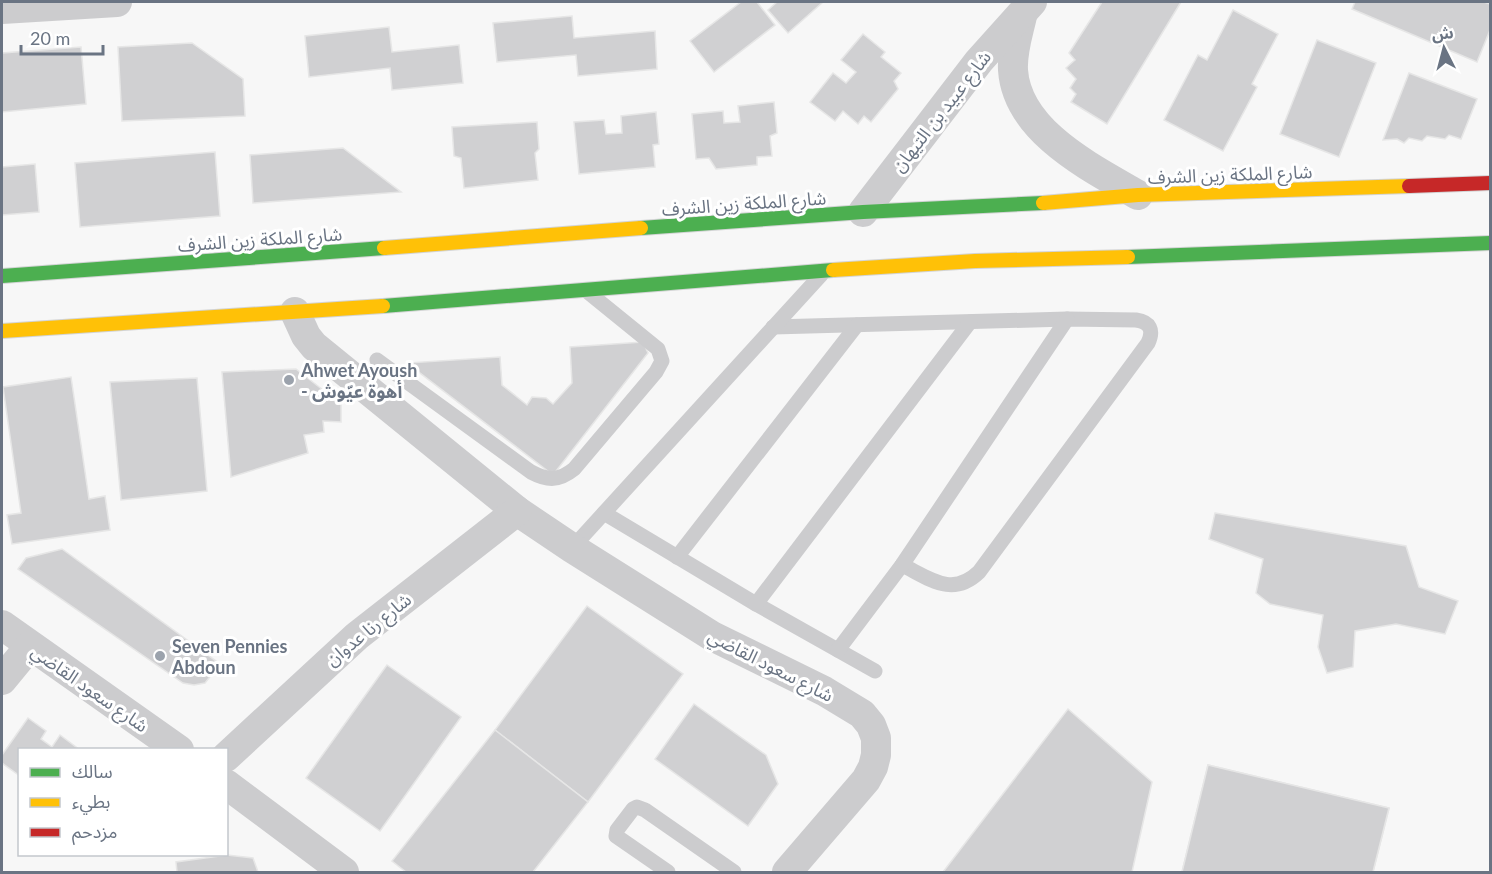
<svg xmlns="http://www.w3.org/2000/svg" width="1492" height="874" font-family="Lato,'Noto Sans Arabic',sans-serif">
<rect width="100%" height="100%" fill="#f7f7f7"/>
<g fill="#d0d0d2" stroke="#e6e6e6" stroke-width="1.5">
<polygon points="741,2 757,2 775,25 714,72 690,41"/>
<polygon points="777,2 823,2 788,33 768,10"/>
<polygon points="1102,2 1181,2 1107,124 1071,102 1076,94 1070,88 1076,79 1066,68 1075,60 1069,53"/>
<polygon points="1355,2 1484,2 1490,4 1490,30 1477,62 1352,9"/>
<polygon points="1233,10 1278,34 1252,84 1257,87 1223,151 1164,120 1198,55 1207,60"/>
<polygon points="572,16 574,38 655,31 657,69 578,76 576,55 497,62 493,23"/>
<polygon points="389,27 392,52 459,45 463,83 392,90 390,68 309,77 305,36"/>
<polygon points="863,34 885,52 881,57 901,73 894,81 898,89 871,122 864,116 858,124 843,111 835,121 810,102 833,73 846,83 856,72 841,60"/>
<polygon points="1317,40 1376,63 1339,157 1280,134"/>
<polygon points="192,43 243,79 245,116 122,121 118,47"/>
<polygon points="81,47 86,104 2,112 2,53"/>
<polygon points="1409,73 1477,99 1461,139 1449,135 1445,139 1427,136 1422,141 1409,138 1404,143 1397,139 1383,140"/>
<polygon points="774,102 777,133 770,136 772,156 757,157 757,165 716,169 709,158 696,159 692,114 723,111 724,123 740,122 738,106"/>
<polygon points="656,112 659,144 653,145 655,167 579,174 574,122 604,120 606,134 622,133 621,116"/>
<polygon points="537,122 539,149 535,153 538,180 464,188 461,158 454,156 452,127"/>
<polygon points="343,148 401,192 253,203 250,155"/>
<polygon points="215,152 220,216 80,227 75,163"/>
<polygon points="35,164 39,212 2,215 2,167"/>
<polygon points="643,342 648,353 553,475 407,363 500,357 502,385 527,405 532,397 546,398 553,404 572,383 570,347"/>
<polygon points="296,369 341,404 341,422 323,421 324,432 304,435 308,453 231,477 222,372"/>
<polygon points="71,377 89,499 105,496 110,530 12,544 7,515 21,513 3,387"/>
<polygon points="197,378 207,491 121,500 110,382"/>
<polygon points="1215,513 1406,546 1419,587 1458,601 1445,634 1396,624 1355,631 1353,667 1327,673 1318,647 1323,615 1270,604 1256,593 1263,559 1209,539"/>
<polygon points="62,549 220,664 205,683 194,685 183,683 18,569 26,558"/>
<polygon points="587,606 683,674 588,802 495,730"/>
<polygon points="387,665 461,717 380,831 306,778"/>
<polygon points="694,704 766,755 778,784 748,826 655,759"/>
<polygon points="1068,709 1152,782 1132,872 943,872"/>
<polygon points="28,718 46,731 41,739 52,747 60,735 80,750 20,750 20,776 2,763 2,755"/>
<polygon points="495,730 588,802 533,872 406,872 392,861"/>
<polygon points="1208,765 1389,808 1373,872 1182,872"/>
<polygon points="1208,765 1389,808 1373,872 1182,872"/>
<polygon points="227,855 253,858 258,872 177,872 176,862"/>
</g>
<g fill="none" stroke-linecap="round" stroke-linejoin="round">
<defs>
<g id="fast">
<polyline points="641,228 863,212 1043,203"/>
<polyline points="1128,257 1490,243"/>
<polyline points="2,276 384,248"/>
<polyline points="383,306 833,270"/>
</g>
<g id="slow">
<polyline points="1043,203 1138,195 1409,186"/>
<polyline points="384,248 641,228"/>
<polyline points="833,270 975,261 1128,257"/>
<polyline points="2,331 383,306"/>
</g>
<polyline id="jam" points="1409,186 1490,183"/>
</defs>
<use href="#fast" stroke="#d3d4d5" stroke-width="16"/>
<use href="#slow" stroke="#d3d4d5" stroke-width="16"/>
<use href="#jam" stroke="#d3d4d5" stroke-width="16"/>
<g stroke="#ccccce" stroke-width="15">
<path d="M773,327l294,-8 69,1c14,2 18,10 12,23l-169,229c-27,26 -50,6 -77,-7"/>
<path d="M377,360l154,112c17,9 28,9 43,-3l82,-97 6,-11 -4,-12 -69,-56"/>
<polyline points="604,513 756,604 875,671"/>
<polyline points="572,548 821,275"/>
<polyline points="677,557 857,325"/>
<polyline points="756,604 970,322"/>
<polyline points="838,650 902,565 1067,319"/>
<polyline points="668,872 616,836 617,830 633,809 637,807 645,810 734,872"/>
</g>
<g stroke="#ccccce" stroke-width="30">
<polyline points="2,9 117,2"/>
<path d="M1022,16c-4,18 -10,35 -9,54 4,62 79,98 125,125"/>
<polyline points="863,212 979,61 1032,2"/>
<polyline points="295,312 306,336 314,346 517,511 572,548 712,636 824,691 862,714 871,725 876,738 876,755 873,767 866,780 787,872"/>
<polyline points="2,625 179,750"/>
<polyline points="2,680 30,646"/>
<polyline points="226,757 357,636 517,511"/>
<polyline points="226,784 344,872"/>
</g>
<use href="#fast" stroke="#4caf50" stroke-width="14"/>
<use href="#slow" stroke="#ffc107" stroke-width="14"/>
<use href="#jam" stroke="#c62828" stroke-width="14"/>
</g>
<g fill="#9ba2ac" stroke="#fff" stroke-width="2">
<circle cx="289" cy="380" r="6"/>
<circle cx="160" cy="656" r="6"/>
</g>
<g text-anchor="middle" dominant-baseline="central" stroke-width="6" stroke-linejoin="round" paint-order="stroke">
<g font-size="18" fill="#6a7483" stroke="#fff">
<text transform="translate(941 111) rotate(-52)">شارع عبيد بن التيهان</text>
<text transform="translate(1230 174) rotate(-2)">شارع الملكة زين الشرف</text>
<text transform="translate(744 203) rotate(-4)">شارع الملكة زين الشرف</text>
<text transform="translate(260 239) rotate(-4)">شارع الملكة زين الشرف</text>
<text transform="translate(368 629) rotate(-39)">شارع رنا عدوان</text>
<text transform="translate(771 665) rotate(27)">شارع سعود القاضي</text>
<text transform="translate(90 688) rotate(35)">شارع سعود القاضي</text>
</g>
<g font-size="18" font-weight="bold" fill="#6a7483" stroke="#fff" text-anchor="start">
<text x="301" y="370">Ahwet Ayoush<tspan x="301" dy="21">- أهوة عيّوش</tspan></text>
<text x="172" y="646">Seven Pennies<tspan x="172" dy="21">Abdoun</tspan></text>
</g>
</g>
<rect width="1492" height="874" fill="none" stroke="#6a7483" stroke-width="6"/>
<rect x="18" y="748" width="210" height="108" fill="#ffffff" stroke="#c3c7cd" stroke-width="1.5"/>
<rect x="30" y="768" width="30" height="9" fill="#4caf50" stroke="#c3c7cd" stroke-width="1.5"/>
<text x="72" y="778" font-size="18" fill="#6a7483">سالك</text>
<rect x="30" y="798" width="30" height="9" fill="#ffc107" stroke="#c3c7cd" stroke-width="1.5"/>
<text x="72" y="808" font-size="18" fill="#6a7483">بطيء</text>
<rect x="30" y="828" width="30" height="9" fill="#c62828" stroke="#c3c7cd" stroke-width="1.5"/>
<text x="72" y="838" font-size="18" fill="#6a7483">مزدحم</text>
<g transform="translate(1444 48) rotate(354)" stroke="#ffffff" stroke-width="4.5" paint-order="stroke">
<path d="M0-4.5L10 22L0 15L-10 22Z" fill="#6a7483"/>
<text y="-9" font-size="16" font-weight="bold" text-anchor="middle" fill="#6a7483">ش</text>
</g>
<path d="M21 45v9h82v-9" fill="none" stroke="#6a7483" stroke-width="3"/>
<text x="30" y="45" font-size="18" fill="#6a7483" stroke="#ffffff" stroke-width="4.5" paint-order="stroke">20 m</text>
</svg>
